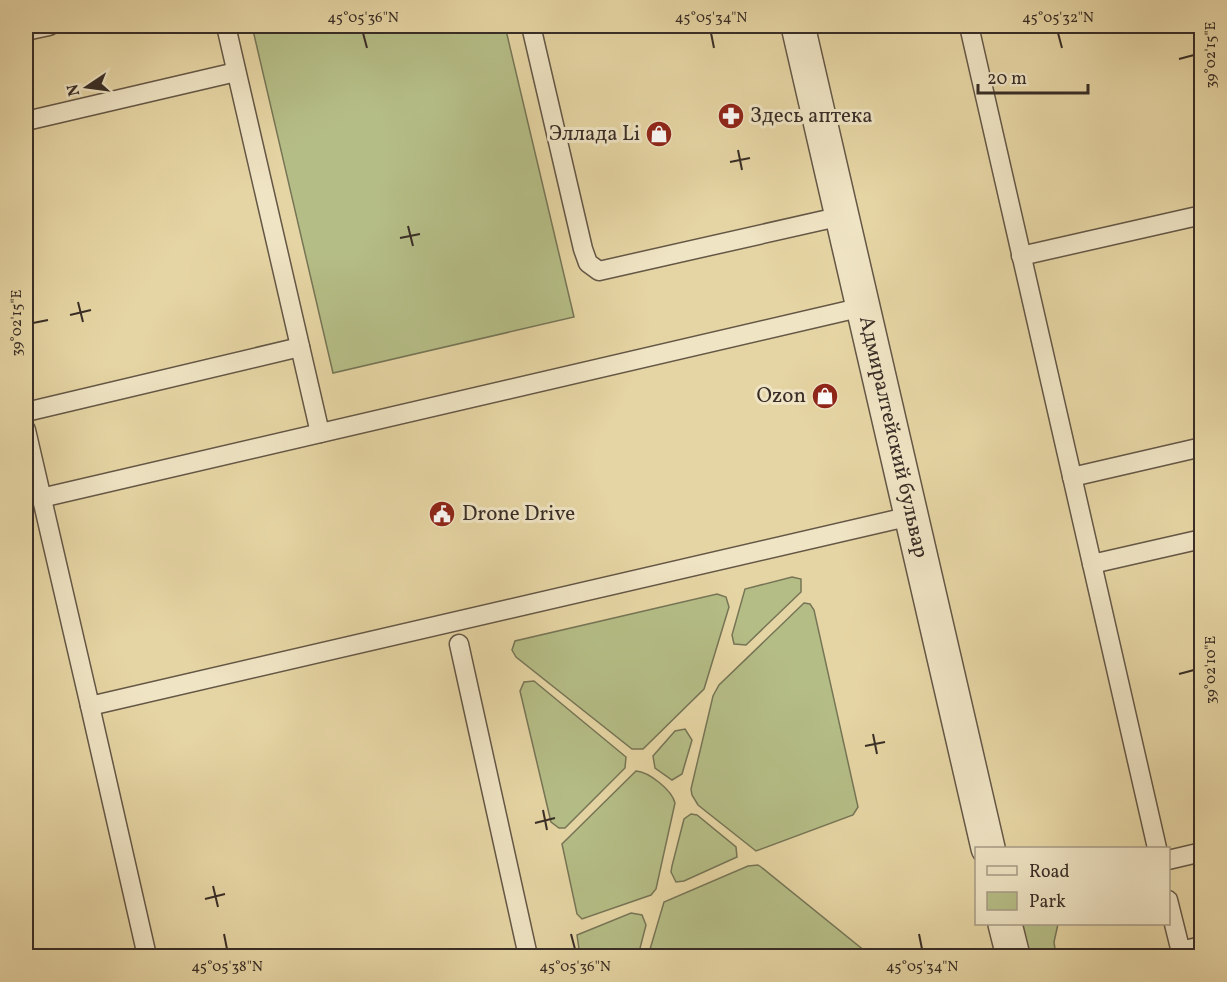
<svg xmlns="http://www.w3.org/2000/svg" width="1227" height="982" font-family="Vollkorn,serif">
<rect width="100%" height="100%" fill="#e6d5a4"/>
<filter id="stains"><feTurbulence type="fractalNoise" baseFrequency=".00333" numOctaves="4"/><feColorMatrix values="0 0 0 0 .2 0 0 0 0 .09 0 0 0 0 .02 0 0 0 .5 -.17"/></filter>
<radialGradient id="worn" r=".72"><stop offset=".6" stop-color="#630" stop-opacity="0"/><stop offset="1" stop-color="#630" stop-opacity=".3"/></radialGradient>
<g fill="#b5bd86" stroke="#767556" stroke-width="1.5">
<polygon points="252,26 505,26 574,317 333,373"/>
<polygon points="792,577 801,579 801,592 746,645 734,644 732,635 745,589"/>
<polygon points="717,594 726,597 729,607 704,689 643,749 632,749 516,657 512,650 515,641"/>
<polygon points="804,603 810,604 814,610 858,807 853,815 756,851 698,805 692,795 691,789 713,696 719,685"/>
<polygon points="534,681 626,757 625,768 565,828 559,828 551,822 520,691 524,682"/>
<polygon points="685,729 692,740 682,774 672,780 655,768 653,756 675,731"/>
<path d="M636,771c13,1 36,19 39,32l-19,86 -5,6 -69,24 -5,-5 -15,-70z"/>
<polygon points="691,814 697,815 736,847 737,857 684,881 676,882 671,872 672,866 684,819"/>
<polygon points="758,865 761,867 871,956 648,956 664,902 748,866"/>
<polygon points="631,913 642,915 646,925 638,956 580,956 577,935"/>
<polygon points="1019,924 1058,924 1054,942 1056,956 1026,956"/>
</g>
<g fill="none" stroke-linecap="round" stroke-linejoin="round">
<defs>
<g id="lane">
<polyline points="226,26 320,433"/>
<polyline points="531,26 583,249 588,263 599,271 842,216"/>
<polyline points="969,26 1157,848"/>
<polyline points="26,31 49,26"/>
<polyline points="26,121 236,72"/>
<polyline points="1021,256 1202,215"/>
<polyline points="26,412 300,347"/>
<polyline points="26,430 90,706 911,516"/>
<polyline points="1072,477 1202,447"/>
<polyline points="41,498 863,307"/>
<polyline points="1092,564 1202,539"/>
<polyline points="459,644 528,956"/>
<polyline points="90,706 147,956"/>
<polyline points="1168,860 1202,852"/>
<polyline points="1168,900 1182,956"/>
<polyline points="1180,951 1202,946"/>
</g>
<g id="street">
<polyline points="798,26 988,848"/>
<polyline points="1005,924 1013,956"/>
</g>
</defs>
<use href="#lane" stroke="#645746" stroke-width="21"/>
<use href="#street" stroke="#645746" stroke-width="36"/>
<use href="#lane" stroke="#efe4c4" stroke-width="18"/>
<use href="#street" stroke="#efe4c4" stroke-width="33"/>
</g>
<path fill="none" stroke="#382d26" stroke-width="2" d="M363,33l4,15M711,33l3,15M1058,33l4,15M1179,59l15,-4M738,150l4,20M730,162l20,-4M408,226l5,20M400,238l20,-4M78,302l5,20M70,315l21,-5M33,323l15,-3M1179,674l15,-4M873,734l4,20M865,746l20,-4M543,810l4,20M535,823l20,-5M213,886l5,21M205,899l20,-5M224,934l3,15M571,934l4,15M919,934l3,15"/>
<defs>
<symbol id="pharmacy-disc" viewBox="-11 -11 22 22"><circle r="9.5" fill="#8f2418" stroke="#efe4c4"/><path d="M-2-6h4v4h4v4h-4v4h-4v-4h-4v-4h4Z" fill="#fff"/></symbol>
<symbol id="shop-disc" viewBox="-11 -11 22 22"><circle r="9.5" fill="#8f2418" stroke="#efe4c4"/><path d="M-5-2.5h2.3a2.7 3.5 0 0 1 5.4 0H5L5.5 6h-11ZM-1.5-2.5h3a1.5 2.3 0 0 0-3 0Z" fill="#fff"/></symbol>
<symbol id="civic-disc" viewBox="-11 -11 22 22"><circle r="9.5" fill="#8f2418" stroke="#efe4c4"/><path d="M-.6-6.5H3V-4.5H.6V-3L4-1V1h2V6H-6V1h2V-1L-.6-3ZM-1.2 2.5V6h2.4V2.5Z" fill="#fff"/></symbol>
</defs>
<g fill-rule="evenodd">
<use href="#pharmacy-disc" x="716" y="101" width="30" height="30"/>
<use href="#shop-disc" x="644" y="119" width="30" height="30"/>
<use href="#shop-disc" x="810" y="381" width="30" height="30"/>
<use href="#civic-disc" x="427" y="499" width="30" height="30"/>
</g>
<g text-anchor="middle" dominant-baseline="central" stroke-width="6" stroke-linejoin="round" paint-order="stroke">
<g font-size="21" fill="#382d26" stroke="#efe4c4" text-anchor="start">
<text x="750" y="116">Здесь аптека</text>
<text x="640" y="134" text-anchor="end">Эллада Li</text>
<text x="806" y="396" text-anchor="end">Ozon</text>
<text x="462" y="514">Drone Drive</text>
</g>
<g font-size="21" fill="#382d26" stroke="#efe4c4">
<text transform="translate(893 437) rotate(77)">Адмиралтейский бульвар</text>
</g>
</g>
<rect width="1227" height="982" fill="none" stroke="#e6d5a4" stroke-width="66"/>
<rect x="975" y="847" width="195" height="78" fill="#efe4c4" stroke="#a69b85" stroke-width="1.5"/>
<rect x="987" y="866" width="30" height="9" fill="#efe4c4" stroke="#a69b85" stroke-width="1.5"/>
<text x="1029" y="877" font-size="18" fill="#382d26">Road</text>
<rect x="987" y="892" width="30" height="18" fill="#b5bd86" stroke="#a69b85" stroke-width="1.5"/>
<text x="1029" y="907" font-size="18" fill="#382d26">Park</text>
<g transform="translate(87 87) rotate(257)" stroke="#efe4c4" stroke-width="4.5" paint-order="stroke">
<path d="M0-4.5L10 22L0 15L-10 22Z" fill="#382d26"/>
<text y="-9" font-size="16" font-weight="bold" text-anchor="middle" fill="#382d26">N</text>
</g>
<path d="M978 84v9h110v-9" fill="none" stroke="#382d26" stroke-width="3"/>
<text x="987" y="84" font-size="18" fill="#382d26" stroke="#efe4c4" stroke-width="4.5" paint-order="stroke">20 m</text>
<rect x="33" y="33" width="1161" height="916" fill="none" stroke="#382d26" stroke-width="2"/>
<g font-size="15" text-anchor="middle" fill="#382d26">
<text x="363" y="22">45°05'36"N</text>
<text x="711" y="22">45°05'34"N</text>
<text x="1058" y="22">45°05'32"N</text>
<text transform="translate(1210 55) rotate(-90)" y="5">39°02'15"E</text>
<text transform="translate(16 323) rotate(-90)" y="5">39°02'15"E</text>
<text transform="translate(1210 670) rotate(-90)" y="5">39°02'10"E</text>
<text x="227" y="971">45°05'38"N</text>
<text x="575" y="971">45°05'36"N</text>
<text x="922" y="971">45°05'34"N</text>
</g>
<rect width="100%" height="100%" filter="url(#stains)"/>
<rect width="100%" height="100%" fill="url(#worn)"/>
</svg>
